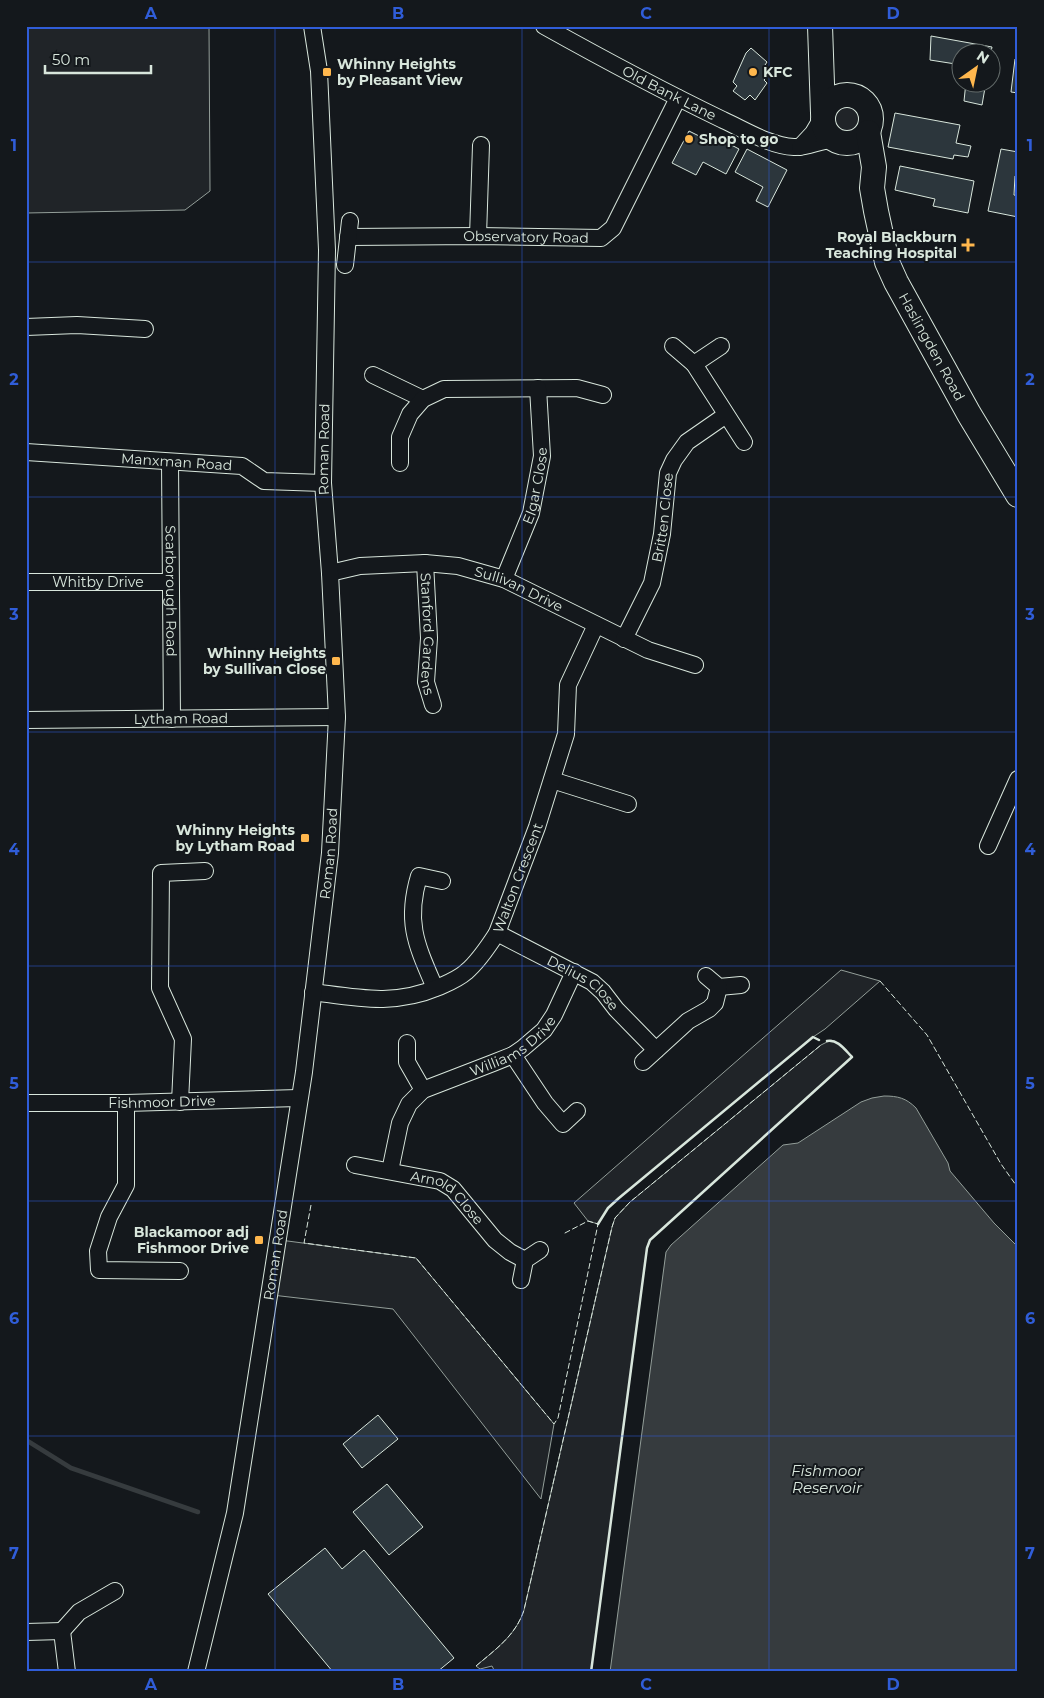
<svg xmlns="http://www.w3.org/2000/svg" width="1044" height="1698" font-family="Montserrat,sans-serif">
<rect width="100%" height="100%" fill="#14181c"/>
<g fill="#202428" stroke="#939e99">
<polygon points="26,26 209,26 210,191 185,210 26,213"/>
<circle cx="848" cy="119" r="17"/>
<polygon points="841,970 880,981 825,1029 813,1037 619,1198 608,1208 598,1224 588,1221 574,1203"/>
<path d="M831,1040l8,4 13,13 -202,183 -3,9 -56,423h-96l-3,-6 -12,3 -4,-3c20,-17 40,-31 48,-56l88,-383 3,-9 15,-16 191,-157z"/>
<polygon points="280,1240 416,1258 554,1424 541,1499 393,1309 272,1295"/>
</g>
<path fill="#363b3e" stroke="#939e99" d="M884,1096c14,0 22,2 32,12l32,55 2,8 44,52 24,24v425h-408l56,-420 5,-7 112,-100 15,-2 63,-41 11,-4z"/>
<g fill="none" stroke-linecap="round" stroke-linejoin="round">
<polyline stroke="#363b3e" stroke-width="4.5" points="26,1440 71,1468 198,1512"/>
</g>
<g fill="#2c363c" stroke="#d8e6dc">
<polygon points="931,36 992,47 991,52 962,52 962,65 930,60"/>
<polygon points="751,48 767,62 765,65 771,72 764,80 767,83 755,100 750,95 745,100 733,91 737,86 733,82 746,53"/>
<polygon points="1015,59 1018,59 1018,93 1011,92"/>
<polygon points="966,82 986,82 982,105 964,101"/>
<polygon points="895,113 960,125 956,143 971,146 968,157 954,155 953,159 888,147"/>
<polygon points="689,131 713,143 716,137 739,149 726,174 703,162 696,175 672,163"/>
<polygon points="747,149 787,170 768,207 756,201 763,187 735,172"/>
<polygon points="1001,149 1018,152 1018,177 1015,176 1014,195 1018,196 1018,217 988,211"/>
<polygon points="900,166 974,181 968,213 933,206 935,199 895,190"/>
<polygon points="378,1415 398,1439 362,1468 343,1444"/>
<polygon points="387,1484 423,1527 389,1555 353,1512"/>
<polygon points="325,1548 342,1569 364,1550 454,1658 437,1672 333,1672 268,1594"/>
</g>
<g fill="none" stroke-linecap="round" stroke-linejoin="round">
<defs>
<g id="minor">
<path id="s1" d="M544,26c59,33 119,65 179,94 22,10 47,26 71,27 15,1 27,-8 41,-7"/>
<polyline points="800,147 813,133 823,116"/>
<polyline points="478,236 481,145"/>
<path id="s2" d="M348,237l130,-1 123,2 12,-10 65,-130"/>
<polyline points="345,265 350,221"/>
<polyline points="26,327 77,325 145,329"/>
<polyline points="673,346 694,364 744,442"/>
<polyline points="694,364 721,346"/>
<polyline points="373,375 423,399"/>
<path id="s3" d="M26,452l216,14 22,15 59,2"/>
<path id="s4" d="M170,462l2,257"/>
<polyline points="400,463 400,437 410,414 423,399 444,389 577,388 603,395"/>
<path id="s5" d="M425,563l4,75 -3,44 7,23"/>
<path id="s6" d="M330,573l30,-7 65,-3 33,3 46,13 144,71 47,15"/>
<path id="s7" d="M504,579l27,-66 11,-57 -4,-68"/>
<path id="s8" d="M26,582h144"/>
<path id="s9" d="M624,639l28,-56 10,-49 6,-61 6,-13 13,-18 39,-27"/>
<path id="s10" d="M26,720l311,-3"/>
<polyline points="552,780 628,804"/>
<polyline points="988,846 1018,779"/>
<path id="s11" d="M497,933l95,49 11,10 13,17 40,41"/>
<polyline points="706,976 719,987 741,985"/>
<path d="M435,988c-18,-42 -30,-65 -16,-112l23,5"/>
<path id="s12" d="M313,992c46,6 81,14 126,-5 9,-4 19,-8 27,-15 12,-10 22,-25 31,-39l40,-106 29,-93 2,-49 28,-60"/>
<polyline points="407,1043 407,1062 423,1090"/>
<polyline points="513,1055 545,1103 563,1124 577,1111"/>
<polyline points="643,1062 688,1021 709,1009 715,1003 719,987"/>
<polyline points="180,1102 183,1039 160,988 161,873 205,871"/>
<path id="s13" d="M26,1103h100l172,-5"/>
<polyline points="126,1103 126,1185 109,1217 98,1251 99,1270 180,1271"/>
<path id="s14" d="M355,1165l85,16 13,8 42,51 15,12 15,8"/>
<path id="s15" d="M390,1171l10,-48 9,-19 14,-14 70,-27 20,-8 10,-7 21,-18 10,-15 20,-43"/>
<polyline points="521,1280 525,1260 540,1250"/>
<polyline points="62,1631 79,1612 115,1591"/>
<polyline points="26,1632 62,1631 67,1672"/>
<path id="s16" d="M196,1672l39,-159 69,-441 26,-219 7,-136 -7,-144 -7,-90 4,-233 -8,-179 -7,-45"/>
</g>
<g id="highway">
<polyline points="820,26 823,113"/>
<circle cx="847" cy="119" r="24"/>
<path id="s17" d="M868,132l6,35 -2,21 4,23 11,51 9,20 73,132 49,81"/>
</g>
</defs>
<use href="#minor" stroke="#d8e6dc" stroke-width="18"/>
<use href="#highway" stroke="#d8e6dc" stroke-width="26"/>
<use href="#minor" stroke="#14181c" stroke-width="16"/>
<use href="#highway" stroke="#14181c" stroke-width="24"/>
<g stroke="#d8e6dc" stroke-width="1" stroke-dasharray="6 2.5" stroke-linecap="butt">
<polyline points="880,981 927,1035 1001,1164 1018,1188"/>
<polyline points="311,1205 304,1243 416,1258 554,1424 558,1418 598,1224 588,1221 563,1234"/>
<path d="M476,1666c20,-17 40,-31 48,-56l88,-383 3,-9 15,-16 191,-157"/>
</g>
<g stroke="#d8e6dc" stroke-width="2.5">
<polyline points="598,1224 608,1208 619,1198 813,1037 819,1040"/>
<path d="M591,1672l56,-424 3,-8 202,-183c-7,-7 -14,-18 -25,-16"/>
</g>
</g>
<path fill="none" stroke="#305dd8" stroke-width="1" stroke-opacity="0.55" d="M275,26v1646M522,26v1646M769,26v1646M26,262h992M26,497h992M26,732h992M26,966h992M26,1201h992M26,1436h992"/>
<g fill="#ffb74d" stroke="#14181c" stroke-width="2">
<rect x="322" y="67" width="10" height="10" rx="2.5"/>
<circle cx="753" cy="72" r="5"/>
<circle cx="689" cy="139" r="5"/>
<path d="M965.5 237.5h5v5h5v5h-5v5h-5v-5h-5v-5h5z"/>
<rect x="331" y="656" width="10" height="10" rx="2.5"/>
<rect x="300" y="833" width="10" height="10" rx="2.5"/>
<rect x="254" y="1235" width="10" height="10" rx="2.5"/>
</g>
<g text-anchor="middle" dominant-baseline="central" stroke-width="4" stroke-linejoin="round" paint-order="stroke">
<g font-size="14" font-weight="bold" fill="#d8e6dc" stroke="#14181c" text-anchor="end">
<text x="337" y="64" text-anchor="start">Whinny Heights<tspan x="337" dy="16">by Pleasant View</tspan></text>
<text x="763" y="72" text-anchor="start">KFC</text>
<text x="699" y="139" text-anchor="start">Shop to go</text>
<text x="957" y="237">Royal Blackburn<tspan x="957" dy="16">Teaching Hospital</tspan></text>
<text x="326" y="653">Whinny Heights<tspan x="326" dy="16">by Sullivan Close</tspan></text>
<text x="295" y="830">Whinny Heights<tspan x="295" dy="16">by Lytham Road</tspan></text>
<text x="249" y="1232">Blackamoor adj<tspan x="249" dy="16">Fishmoor Drive</tspan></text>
</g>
<g font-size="14" fill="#d8e6dc" stroke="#14181c">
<text stroke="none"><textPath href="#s1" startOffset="142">Old Bank Lane</textPath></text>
<text stroke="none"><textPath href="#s2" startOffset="178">Observatory Road</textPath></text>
<text stroke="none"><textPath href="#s17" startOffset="228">Haslingden Road</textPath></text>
<text stroke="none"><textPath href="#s16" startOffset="1235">Roman Road</textPath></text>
<text stroke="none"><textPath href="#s3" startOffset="151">Manxman Road</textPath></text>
<text stroke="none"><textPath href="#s7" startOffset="99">Elgar Close</textPath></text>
<text stroke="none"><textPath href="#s9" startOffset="129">Britten Close</textPath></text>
<text stroke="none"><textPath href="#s8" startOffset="72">Whitby Drive</textPath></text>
<text stroke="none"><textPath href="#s4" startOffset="129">Scarborough Road</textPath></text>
<text stroke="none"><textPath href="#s6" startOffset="194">Sullivan Drive</textPath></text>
<text stroke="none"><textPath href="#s5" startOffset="71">Stanford Gardens</textPath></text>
<text stroke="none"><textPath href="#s10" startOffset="155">Lytham Road</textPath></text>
<text stroke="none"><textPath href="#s16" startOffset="830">Roman Road</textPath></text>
<text stroke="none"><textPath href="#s12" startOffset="268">Walton Crescent</textPath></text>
<text stroke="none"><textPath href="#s11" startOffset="100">Delius Close</textPath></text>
<text stroke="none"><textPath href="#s15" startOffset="191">Williams Drive</textPath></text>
<text stroke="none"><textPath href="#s13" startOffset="136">Fishmoor Drive</textPath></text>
<text stroke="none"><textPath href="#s14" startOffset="101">Arnold Close</textPath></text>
<text stroke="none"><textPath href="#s16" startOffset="425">Roman Road</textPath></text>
</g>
<g font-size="15" font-style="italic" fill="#d8e6dc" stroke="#14181c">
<text x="827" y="1470">Fishmoor<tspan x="827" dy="17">Reservoir</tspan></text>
</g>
</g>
<rect width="1044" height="1698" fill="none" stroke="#14181c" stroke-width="55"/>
<g transform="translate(976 68) rotate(33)"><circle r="24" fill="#14181c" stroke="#626a69"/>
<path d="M0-4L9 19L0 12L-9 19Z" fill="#ffb74d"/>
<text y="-8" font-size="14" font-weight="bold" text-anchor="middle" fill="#d8e6dc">N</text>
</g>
<path d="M45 65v8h106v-8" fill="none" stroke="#d8e6dc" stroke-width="2.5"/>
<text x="52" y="65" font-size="15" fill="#d8e6dc" stroke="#14181c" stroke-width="4" paint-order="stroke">50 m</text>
<rect x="28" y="28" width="988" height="1642" fill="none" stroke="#305dd8" stroke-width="2"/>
<g font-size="16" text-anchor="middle" font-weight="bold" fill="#305dd8">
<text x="151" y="19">A</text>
<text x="398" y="19">B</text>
<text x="646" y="19">C</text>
<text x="893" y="19">D</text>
<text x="14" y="151">1</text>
<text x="1030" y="151">1</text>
<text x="14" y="385">2</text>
<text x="1030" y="385">2</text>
<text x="14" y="620">3</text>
<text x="1030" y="620">3</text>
<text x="14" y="855">4</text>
<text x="1030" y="855">4</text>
<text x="14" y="1089">5</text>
<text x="1030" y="1089">5</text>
<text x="14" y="1324">6</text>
<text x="1030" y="1324">6</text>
<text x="14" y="1559">7</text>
<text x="1030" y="1559">7</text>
<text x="151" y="1690">A</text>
<text x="398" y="1690">B</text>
<text x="646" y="1690">C</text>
<text x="893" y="1690">D</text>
</g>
</svg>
